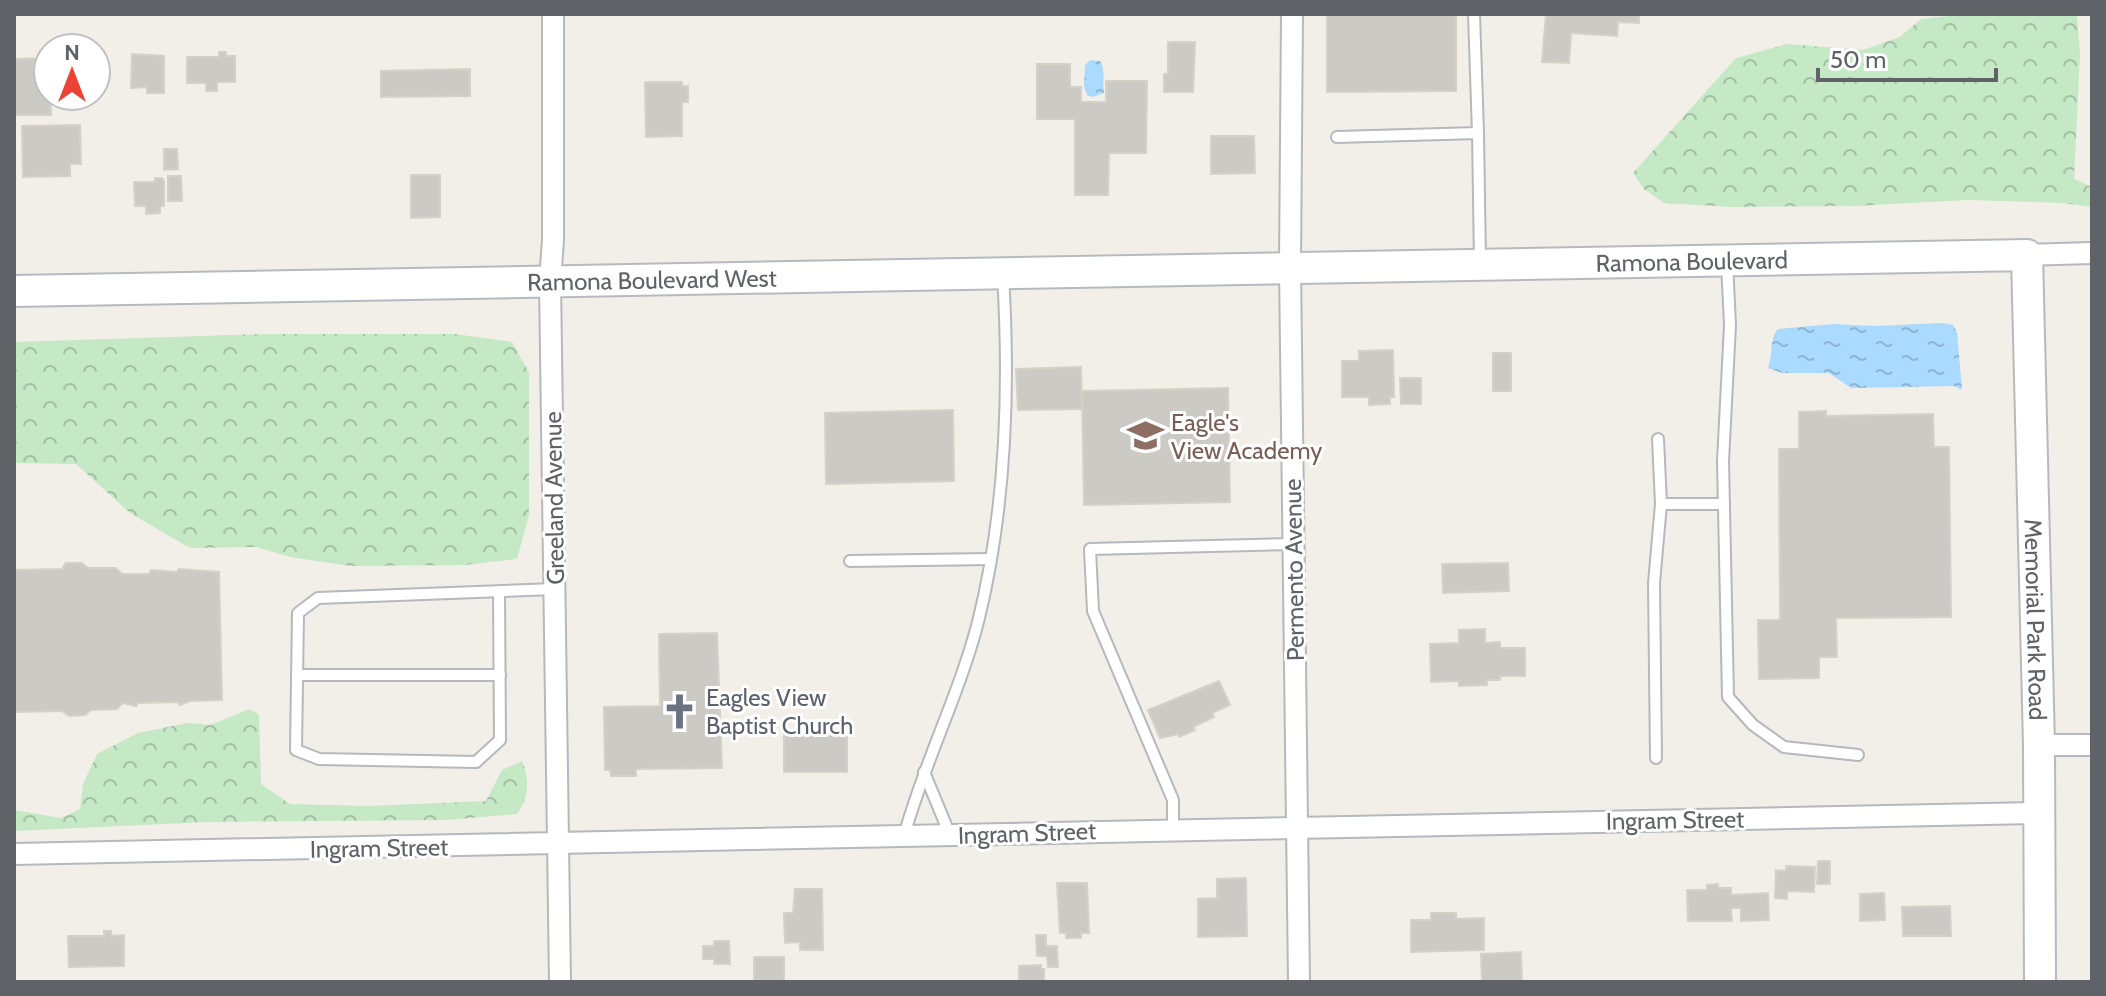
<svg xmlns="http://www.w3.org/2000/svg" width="2106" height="996" font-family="Cabin,sans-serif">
<defs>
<pattern id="forest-crowns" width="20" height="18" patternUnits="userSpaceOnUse" patternTransform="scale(2)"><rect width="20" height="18" fill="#c5e8c5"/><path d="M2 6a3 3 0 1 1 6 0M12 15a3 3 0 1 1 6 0" fill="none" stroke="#a3c0a4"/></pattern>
<pattern id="water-ripples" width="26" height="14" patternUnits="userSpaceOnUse" patternTransform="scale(2)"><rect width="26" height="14" fill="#aadaff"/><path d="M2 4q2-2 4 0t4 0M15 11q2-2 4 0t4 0" fill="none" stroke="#8eb4d2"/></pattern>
</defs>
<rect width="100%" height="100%" fill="#f1efe8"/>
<g fill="url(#forest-crowns)">
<polygon points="1966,14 2077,14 2080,55 2074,179 2092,187 2092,207 2063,203 1968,200 1854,206 1732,207 1664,203 1644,189 1633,173 1736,58 1787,44 1863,50 1900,37 1921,19"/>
<polygon points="264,334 455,334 512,342 529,372 529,515 517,559 464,565 350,566 290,557 256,547 190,548 130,513 76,464 14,463 14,342"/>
<path d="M250,709l9,6 2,69 29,20 80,2 116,-5 16,-31 20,-9c8,19 7,37 -5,53l-70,6 -240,2 -193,9v-21l47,8 19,-9 3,-25 14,-30 41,-21 50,-10 22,2z"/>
</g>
<g fill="url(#water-ripples)">
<path d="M1090,60l10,1c6,9 2,22 4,32l-11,4 -6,-2 -3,-8 1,-22z"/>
<path d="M1942,323l11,2 4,7 5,58 -8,-4 -103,2 -22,-15h-47l-14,-5c5,-12 1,-29 10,-39l55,-5 41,2z"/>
</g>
<g fill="#cccac5" stroke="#d6d1c6" stroke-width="2">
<polygon points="1327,14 1456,14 1456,91 1327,92"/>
<polygon points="1546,14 1639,14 1639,23 1618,22 1617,36 1571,33 1569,63 1542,62"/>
<polygon points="1168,42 1195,42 1193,92 1164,92 1164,74 1168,74"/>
<polygon points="219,52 226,52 226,56 235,56 235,82 217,82 217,91 206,91 206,83 187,83 187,57 219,57"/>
<polygon points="132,54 164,56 164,93 147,93 147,87 131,88"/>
<polygon points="48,58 48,96 51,96 51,115 14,115 14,59"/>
<polygon points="1037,64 1070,64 1070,87 1081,87 1081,102 1106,102 1106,81 1147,81 1146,153 1109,153 1108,195 1075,195 1075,119 1037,119"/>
<polygon points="470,69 470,96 381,97 381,71"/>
<polygon points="645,82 682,82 682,86 688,86 688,102 682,102 682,136 646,137"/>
<polygon points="80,125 81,164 70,164 70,176 23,177 22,126"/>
<polygon points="1211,136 1254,136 1255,173 1211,174"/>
<polygon points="164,149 177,149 178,169 164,170"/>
<polygon points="411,175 440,175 440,217 411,218"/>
<polygon points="168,176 181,176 182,201 168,201"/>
<polygon points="155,178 162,178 164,181 164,206 160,206 160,213 146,214 146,206 135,206 134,182 155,182"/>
<polygon points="1393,350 1394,397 1390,397 1390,404 1369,405 1369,397 1342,397 1342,361 1359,361 1359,351"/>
<rect x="1493" y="353" width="18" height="38"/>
<polygon points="1081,367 1082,409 1018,410 1016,369"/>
<polygon points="1400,378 1421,378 1421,404 1401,404"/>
<polygon points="1228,388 1230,502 1084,505 1082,391"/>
<polygon points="953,410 954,481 826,484 825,413"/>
<polygon points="1826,411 1826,416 1933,414 1934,447 1949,447 1951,617 1836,618 1837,657 1819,657 1819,678 1759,679 1758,620 1780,620 1779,449 1799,449 1799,412"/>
<polygon points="66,563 82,563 88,568 116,568 122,574 149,574 151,570 177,572 179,569 219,572 222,700 190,701 180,705 178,702 138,703 136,706 123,703 117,709 91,710 85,715 69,716 62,711 14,712 14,570 62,569"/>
<polygon points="1508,563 1509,591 1443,593 1442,564"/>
<polygon points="1485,629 1485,643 1500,642 1500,648 1525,648 1525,676 1500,676 1500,680 1487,680 1487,685 1459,686 1459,681 1431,682 1430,644 1459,643 1459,630"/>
<polygon points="717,633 722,768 636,769 636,776 611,776 610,770 605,770 604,707 660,706 659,634"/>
<polygon points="1219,681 1230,705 1212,713 1214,717 1193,727 1195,730 1179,737 1178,734 1160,738 1148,710"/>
<rect x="784" y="735" width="63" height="37"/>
<polygon points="1818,861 1830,861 1830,884 1817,884"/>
<polygon points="1786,866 1815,867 1814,892 1787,891 1787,899 1775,898 1776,870 1786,871"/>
<polygon points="1246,878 1247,936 1198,937 1198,899 1217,898 1217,879"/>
<polygon points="1057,883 1087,883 1089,933 1081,933 1081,938 1066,938 1066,933 1060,933"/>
<polygon points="1718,884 1718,888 1731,888 1731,895 1768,893 1769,920 1741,921 1741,908 1731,908 1732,921 1688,921 1687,890 1707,890 1707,885"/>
<polygon points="795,889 822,889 823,950 800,950 800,942 785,943 784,913 793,913"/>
<polygon points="1884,893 1885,920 1860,921 1860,894"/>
<polygon points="1950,906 1951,936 1903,936 1902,907"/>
<polygon points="1431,913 1456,913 1456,919 1484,918 1484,950 1411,952 1411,920 1431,920"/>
<polygon points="104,931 111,931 111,936 124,935 124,966 69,967 68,936 104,936"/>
<polygon points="1036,935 1046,935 1046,946 1057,946 1058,967 1048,967 1047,956 1037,956"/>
<polygon points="714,941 729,941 730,964 714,964 714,959 703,959 703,946 714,946"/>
<polygon points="1521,952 1522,982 1482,982 1481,954"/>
<polygon points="754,957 784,957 784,982 754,980"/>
<polygon points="1041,965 1041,969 1044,969 1044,982 1019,982 1019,966"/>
</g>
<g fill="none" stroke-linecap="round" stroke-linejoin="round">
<defs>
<g id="lane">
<polyline points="1474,14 1478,133"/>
<polyline points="1337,137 1478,133 1480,262"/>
<polyline points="1727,262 1730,325 1723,461 1728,697 1753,725 1784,747 1858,755"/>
<polyline points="1658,439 1661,504"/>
<polyline points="850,561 991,559"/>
<polyline points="499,591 500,740 476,762 319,759 296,750 298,613 318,598 555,589"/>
<polyline points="297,675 500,675"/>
<polyline points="1656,758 1654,583 1661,504 1724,504"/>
<polyline points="924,772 950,835"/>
<polyline points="1173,830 1173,800 1093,611 1090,549 1294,544"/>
<path d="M904,836c20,-73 55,-141 74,-214 28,-112 32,-232 25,-347"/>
</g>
<g id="street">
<polyline points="553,14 553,240 550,281 560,982"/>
<polyline points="1292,14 1290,267 1299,982"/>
<polyline points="2027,255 2092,253"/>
<polyline points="2039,745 2092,745"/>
<polyline points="14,854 2040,813"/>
</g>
<g id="secondary">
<path id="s1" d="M14,291l2013,-36 12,490 1,237"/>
</g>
</defs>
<use href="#lane" stroke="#b5b8bc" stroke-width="14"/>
<use href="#street" stroke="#b5b8bc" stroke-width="24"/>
<use href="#secondary" stroke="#b6babf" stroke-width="34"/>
<use href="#lane" stroke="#fff" stroke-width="10"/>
<use href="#street" stroke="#fff" stroke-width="20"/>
<use href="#secondary" stroke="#fff" stroke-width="30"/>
</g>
<defs>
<symbol id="school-bare" viewBox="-9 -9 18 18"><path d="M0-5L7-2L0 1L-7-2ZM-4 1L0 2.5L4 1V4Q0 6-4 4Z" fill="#8d6e63" stroke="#fff" stroke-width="2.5" paint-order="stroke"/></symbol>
<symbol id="church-bare" viewBox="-9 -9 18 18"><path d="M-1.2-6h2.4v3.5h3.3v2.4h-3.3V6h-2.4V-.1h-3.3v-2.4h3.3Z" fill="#6b7280" stroke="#fff" stroke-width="2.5" paint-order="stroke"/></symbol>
</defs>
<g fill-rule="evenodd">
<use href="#school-bare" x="1120" y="410" width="51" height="51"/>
<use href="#church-bare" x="654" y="686" width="51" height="51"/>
</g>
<g text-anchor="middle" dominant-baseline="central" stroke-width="6" stroke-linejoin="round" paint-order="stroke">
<g font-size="24" fill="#5f6368" stroke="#fff">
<text stroke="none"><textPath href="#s1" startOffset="1678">Ramona Boulevard</textPath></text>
<text stroke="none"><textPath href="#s1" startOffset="638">Ramona Boulevard West</textPath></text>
<text transform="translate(554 498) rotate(-91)">Greeland Avenue</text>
<text transform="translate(1294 570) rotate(-91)">Permento Avenue</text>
<text stroke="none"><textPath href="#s1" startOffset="2378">Memorial Park Road</textPath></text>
<text transform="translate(1675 820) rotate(-1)">Ingram Street</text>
<text transform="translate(1027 833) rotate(-2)">Ingram Street</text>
<text transform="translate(379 848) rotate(-1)">Ingram Street</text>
</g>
<g font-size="24" fill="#785e54" stroke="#fff" text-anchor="start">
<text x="1171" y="422">Eagle's<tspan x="1171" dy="28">View Academy</tspan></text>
</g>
<g font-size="24" fill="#5b616d" stroke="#fff" text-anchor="start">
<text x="706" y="697">Eagles View<tspan x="706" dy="28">Baptist Church</tspan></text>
</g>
</g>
<rect width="2106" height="996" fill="none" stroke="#5f6368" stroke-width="32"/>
<g transform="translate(72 72)"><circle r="38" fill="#ffffff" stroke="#bfc1c3" stroke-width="2"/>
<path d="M0-6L14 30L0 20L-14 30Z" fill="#ea4335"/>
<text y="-12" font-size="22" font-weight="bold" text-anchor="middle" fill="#5f6368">N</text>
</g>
<path d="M1818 68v12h178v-12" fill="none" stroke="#5f6368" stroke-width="4"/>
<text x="1830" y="68" font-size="24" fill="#5f6368" stroke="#ffffff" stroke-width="6" paint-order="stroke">50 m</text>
</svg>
